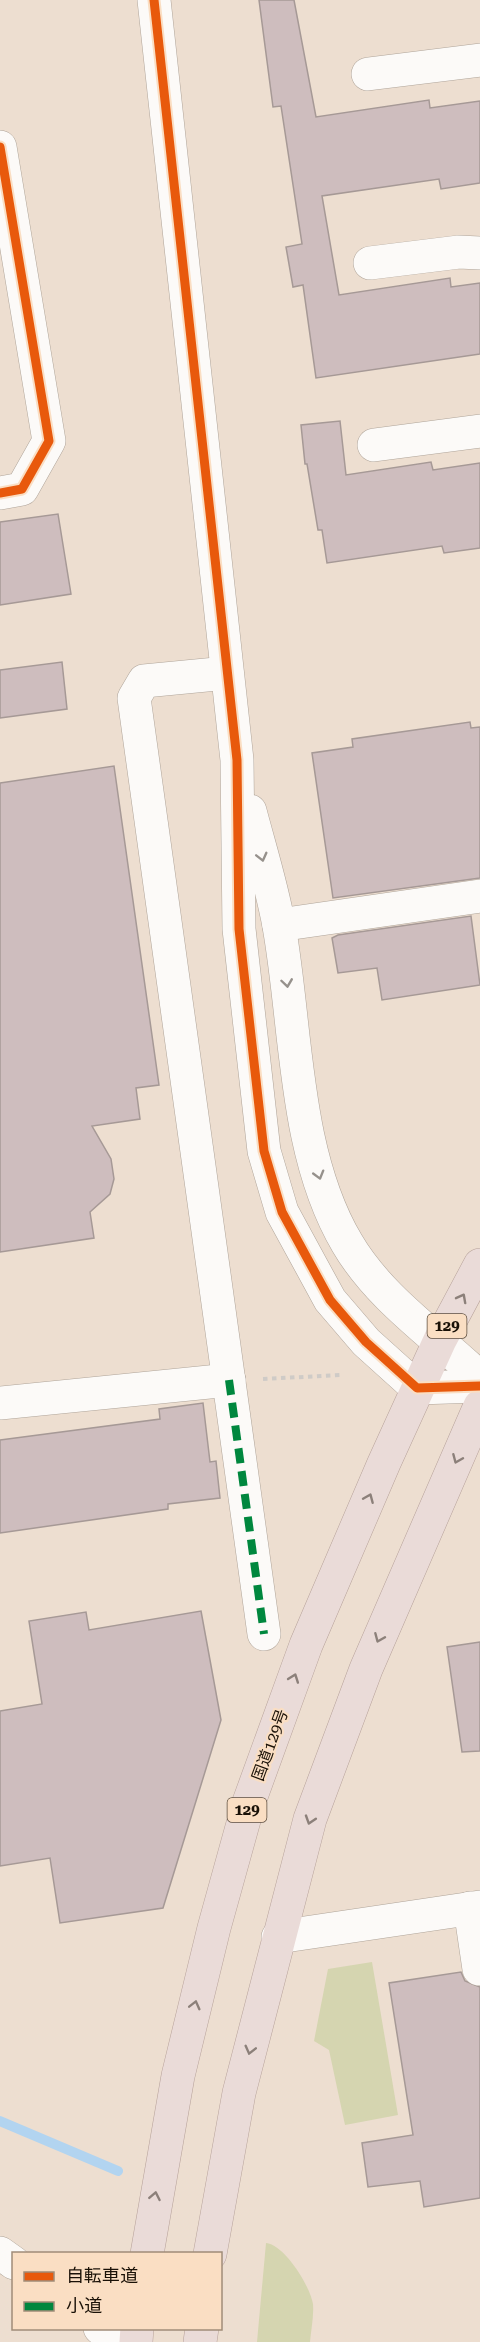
<svg xmlns="http://www.w3.org/2000/svg" width="480" height="2342" font-family="'Roboto Serif','Noto Sans JP',serif">
<rect width="100%" height="100%" fill="#edded0"/>
<g fill="#d5d5b0">
<polygon points="372,1962 398,2115 345,2125 329,2050 314,2041 328,1969"/>
<path d="M266,2243c19,2 44,43 47,61 1,12 -2,26 -3,38h-53z"/>
</g>
<g fill="none" stroke-linecap="round" stroke-linejoin="round">
<polyline stroke="#b2d4f0" stroke-width="10" points="0,2121 118,2171"/>
</g>
<g fill="#cebdbe" stroke="#a69996" stroke-width="1.5">
<polygon points="259,0 294,0 316,117 429,100 430,108 480,101 480,183 441,189 439,179 322,196 339,295 450,278 451,287 480,283 480,354 316,378 303,285 293,287 286,247 302,244 281,106 273,107"/>
<polygon points="340,421 346,475 431,462 433,470 480,463 480,548 444,553 442,546 327,563 322,530 318,530 307,464 305,464 301,425"/>
<polygon points="58,514 71,594 0,605 0,522"/>
<polygon points="62,662 67,709 0,718 0,670"/>
<polygon points="470,722 471,728 480,727 480,878 333,898 312,753 353,747 352,739"/>
<polygon points="114,766 159,1085 136,1088 140,1119 92,1126 111,1159 114,1179 110,1194 90,1212 94,1238 0,1252 0,783"/>
<polygon points="471,916 480,985 382,1000 377,968 338,973 332,938 338,935"/>
<polygon points="203,1403 210,1462 216,1461 220,1498 168,1504 168,1509 0,1533 0,1440 160,1419 159,1409"/>
<polygon points="201,1611 221,1720 163,1908 60,1923 50,1858 0,1866 0,1711 42,1704 29,1621 86,1612 89,1630"/>
<polygon points="480,1642 480,1751 462,1752 447,1647"/>
<polygon points="461,1972 465,1981 480,1987 480,2198 424,2207 420,2181 368,2187 362,2143 413,2135 389,1983"/>
</g>
<g fill="none" stroke-linecap="round" stroke-linejoin="round">
<defs>
<g id="minor">
<polyline points="154,0 237,760 239,929 264,1151 282,1212 330,1300 366,1342 417,1388 480,1386"/>
<polyline points="368,74 480,60"/>
<polyline points="0,147 49,441 22,489 0,493"/>
<polyline points="370,263 459,252 480,253"/>
<polyline points="374,445 480,431"/>
<polyline points="227,673 144,681 134,698 264,1634"/>
<path d="M250,811c10,38 22,76 29,115 18,101 14,226 68,317 32,55 88,92 133,135"/>
<polyline points="279,925 480,896"/>
<polyline points="0,1403 229,1380"/>
<polyline points="470,1908 479,1969"/>
<polyline points="278,1937 480,1907"/>
<polyline points="0,2253 14,2263"/>
<polyline points="100,2328 117,2342"/>
</g>
<g id="highway">
<polyline points="147,2254 178,2076 214,1928 249,1802 306,1645 384,1463 440,1340 480,1265"/>
<polyline points="210,2254 239,2093 310,1819 366,1669 480,1406"/>
<polyline points="136,2342 137,2328"/>
<polyline points="200,2342 202,2328"/>
</g>
</defs>
<use href="#minor" stroke="#afa499" stroke-width="34"/>
<use href="#highway" stroke="#b7a29a" stroke-width="34"/>
<polyline stroke="#cfcbc7" stroke-width="4" stroke-dasharray="4.5 4.5" stroke-linecap="butt" points="263,1379 340,1375"/>
<use href="#minor" stroke="#fcfaf8" stroke-width="33"/>
<use href="#highway" stroke="#eadbd8" stroke-width="33"/>
<polyline stroke="#00873e" stroke-width="8" stroke-dasharray="15 8" stroke-linecap="butt" points="229,1380 264,1634"/>
<defs>
<g id="cycleway">
<polyline points="154,0 237,760 239,929 264,1151 282,1212 330,1300 366,1342 417,1388 480,1386"/>
<polyline points="0,147 49,441 22,489 0,493"/>
</g>
</defs>
<use href="#cycleway" stroke="#fadec3" stroke-width="13"/>
<use href="#cycleway" stroke="#e8590c" stroke-width="9"/>
</g>
<defs><path id="oneway-chevron" d="M-2-3.5L2.5 0L-2 3.5" fill="none" stroke-width="1.6" stroke-linecap="round" stroke-linejoin="round" transform="scale(1.5)"/></defs>
<g stroke="#96918c">
<use href="#oneway-chevron" transform="translate(262 857) rotate(76)"/>
<use href="#oneway-chevron" transform="translate(287 983) rotate(82)"/>
<use href="#oneway-chevron" transform="translate(319 1175) rotate(74)"/>
</g>
<g stroke="#8c807a">
<use href="#oneway-chevron" transform="translate(462 1298) rotate(-62)"/>
<use href="#oneway-chevron" transform="translate(457 1459) rotate(113)"/>
<use href="#oneway-chevron" transform="translate(369 1498) rotate(-67)"/>
<use href="#oneway-chevron" transform="translate(379 1638) rotate(113)"/>
<use href="#oneway-chevron" transform="translate(294 1678) rotate(-70)"/>
<use href="#oneway-chevron" transform="translate(310 1820) rotate(108)"/>
<use href="#oneway-chevron" transform="translate(195 2005) rotate(-76)"/>
<use href="#oneway-chevron" transform="translate(250 2050) rotate(104)"/>
<use href="#oneway-chevron" transform="translate(155 2196) rotate(-79)"/>
</g>
<g text-anchor="middle" dominant-baseline="central" stroke-width="4.5" stroke-linejoin="round" paint-order="stroke">
<g fill="#fadec3" stroke="#5d4e3f" stroke-width="1.5">
<rect x="427.5" y="1314" width="39" height="24" rx="4.5"/>
<rect x="227.5" y="1798" width="39" height="24" rx="4.5"/>
</g>
<g font-size="15" font-weight="bold" fill="#1a1107">
<text x="447" y="1326">129</text>
<text x="247" y="1810">129</text>
</g>
<g font-size="16" fill="#1a1107" stroke="#fadec3">
<text transform="translate(270 1745) rotate(-70)">国道129号</text>
</g>
</g>
<rect x="12" y="2252" width="210" height="78" fill="#fadec3" stroke="#a08c78" stroke-width="1.5"/>
<rect x="24" y="2272" width="30" height="9" fill="#e8590c" stroke="#a08c78" stroke-width="1.5"/>
<text x="66" y="2282" font-size="18" fill="#1a1107">自転車道</text>
<rect x="24" y="2302" width="30" height="9" fill="#00873e" stroke="#a08c78" stroke-width="1.5"/>
<text x="66" y="2312" font-size="18" fill="#1a1107">小道</text>
</svg>
